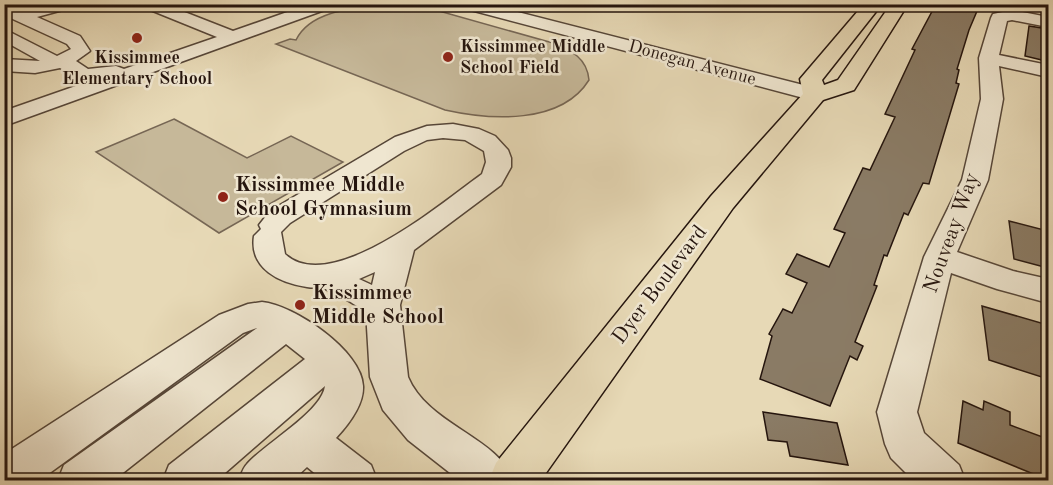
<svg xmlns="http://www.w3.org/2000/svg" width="1053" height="485" font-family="'Old Standard TT',serif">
<rect width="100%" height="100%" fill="#e7d9b6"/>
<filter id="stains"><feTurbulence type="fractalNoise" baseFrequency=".00333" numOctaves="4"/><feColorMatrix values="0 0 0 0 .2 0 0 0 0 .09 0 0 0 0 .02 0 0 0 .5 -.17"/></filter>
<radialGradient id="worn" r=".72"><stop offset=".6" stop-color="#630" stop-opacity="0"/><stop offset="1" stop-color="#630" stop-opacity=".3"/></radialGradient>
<g fill="#c6b899" stroke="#766654" stroke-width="1.5">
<path d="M381,5l33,1 18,3 121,34c19,8 34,15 36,37 -28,45 -99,40 -144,30l-169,-66 14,-5 6,1c14,-29 57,-32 85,-35z"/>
<polygon points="174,119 247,158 291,136 343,162 219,233 96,152"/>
</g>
<g fill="#8a7b65" stroke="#25150e" stroke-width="1.5">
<polygon points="936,4 980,4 969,30 957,69 959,70 956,83 959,84 929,184 923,183 908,215 904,213 887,256 884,255 874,285 877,286 855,342 863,346 857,360 850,356 830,406 760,379 772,336 769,334 783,309 792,313 807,283 786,274 797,254 829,267 845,233 834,229 863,168 870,170 895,117 885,114 915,50 912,49"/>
<polygon points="1029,26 1048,29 1046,61 1025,56"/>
<polygon points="1009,221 1048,231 1048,268 1014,259"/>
<polygon points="982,306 1048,325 1048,379 989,360"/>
<polygon points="963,401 983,410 984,401 1010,412 1010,425 1048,439 1048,480 958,443"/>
<polygon points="763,412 837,423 848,465 790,456 787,442 768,440"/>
</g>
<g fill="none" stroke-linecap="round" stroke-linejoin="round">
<defs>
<g id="minor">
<polygon points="4,4 23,11 48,4 76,4 74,7 37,17 80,36 90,51 76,61 88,69 116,66 124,69 217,37 143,7 141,4 164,4 233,31 310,4 335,4 333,7 4,126 4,111 93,80 78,79 60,68 35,73 4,71 4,59 40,61 4,41 4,29 57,56 71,49 67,44 4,15"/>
<polygon points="457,4 486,4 823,90 826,95 823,100 815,101 459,7"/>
<polygon points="1012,10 1048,17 1048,27 1012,20 1007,21 999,55 1048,65 1048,77 999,66 1003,99 988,180 957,252 1013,271 1048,279 1048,303 997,289 951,273 917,412 924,433 959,465 965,480 913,480 891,458 885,444 877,412 924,257 962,180 981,99 979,58 991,18 993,14"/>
<path d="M453,124l26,5 16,7 13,14 3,8v9l-10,18 -87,65 -14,55 8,72c20,48 90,60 105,103h-54l-51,-40 -25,-30 -13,-33 -4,-66c-12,-6 -32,-21 -45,-23 -4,-1 -9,0 -14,-1 -27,-4 -58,-18 -53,-51l7,-7 -2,-4 11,-14 125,-74 32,-11zM443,138l22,2 19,11 2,11 -4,12c-39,28 -151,123 -197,80l-4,-22 9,-9 114,-72 23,-11zM375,272l-3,13 -13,-6z"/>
<path d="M262,302c32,3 100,49 101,84 1,19 -15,39 -27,52l35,27 6,15h-54l-16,-13 -14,13h-54c2,-5 4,-12 8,-16 17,-20 75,-52 78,-78l-108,94h-54l6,-15 136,-106 -19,-15 -172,136h-56l6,-15 193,-137 -14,5 -203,147h-36v-26l215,-139 29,-11z"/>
</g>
<polygon id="major" points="864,4 882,4 822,80 824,85 838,80 891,4 908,4 854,90 823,100 733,208 541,480 489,480 496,463 711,196 803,94 800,79"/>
</defs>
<use href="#minor" stroke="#564638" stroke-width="3"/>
<use href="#major" stroke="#25150e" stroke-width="3"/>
<use href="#minor" fill="#efe6d0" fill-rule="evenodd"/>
<use href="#major" fill="#e7d9b6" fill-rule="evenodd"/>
</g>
<g fill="#8f2418" stroke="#efe6d0" stroke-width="2">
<circle cx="137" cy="38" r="6"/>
<circle cx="448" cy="57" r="6"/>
<circle cx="223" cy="197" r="6"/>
<circle cx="300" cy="305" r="6"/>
</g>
<g text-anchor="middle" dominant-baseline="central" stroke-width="5" stroke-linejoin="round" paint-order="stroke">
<g font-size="18" font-weight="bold" fill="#25150e" stroke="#efe6d0" text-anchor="start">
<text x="460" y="47">Kissimmee Middle<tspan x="460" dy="21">School Field</tspan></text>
<text x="137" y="58" text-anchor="middle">Kissimmee<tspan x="137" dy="21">Elementary School</tspan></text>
</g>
<g font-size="18" fill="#25150e" stroke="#efe6d0">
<text transform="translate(692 63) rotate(15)">Donegan Avenue</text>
</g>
<g font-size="21" font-weight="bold" fill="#25150e" stroke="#efe6d0" text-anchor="start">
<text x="235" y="185">Kissimmee Middle<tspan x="235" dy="24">School Gymnasium</tspan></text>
<text x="312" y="293">Kissimmee<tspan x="312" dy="24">Middle School</tspan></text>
</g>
<g font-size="21" fill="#25150e" stroke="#efe6d0">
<text transform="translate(952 233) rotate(-70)">Nouveay Way</text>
<text transform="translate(660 285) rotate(-53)">Dyer Boulevard</text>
</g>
</g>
<rect width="1053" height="485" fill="none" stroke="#e7d9b6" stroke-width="24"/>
<rect x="6" y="6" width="1041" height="473" fill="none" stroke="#25150e" stroke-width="3"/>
<rect x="12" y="12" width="1029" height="461" fill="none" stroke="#25150e" stroke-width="1.5"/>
<rect width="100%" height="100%" filter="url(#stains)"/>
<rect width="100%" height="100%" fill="url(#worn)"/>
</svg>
